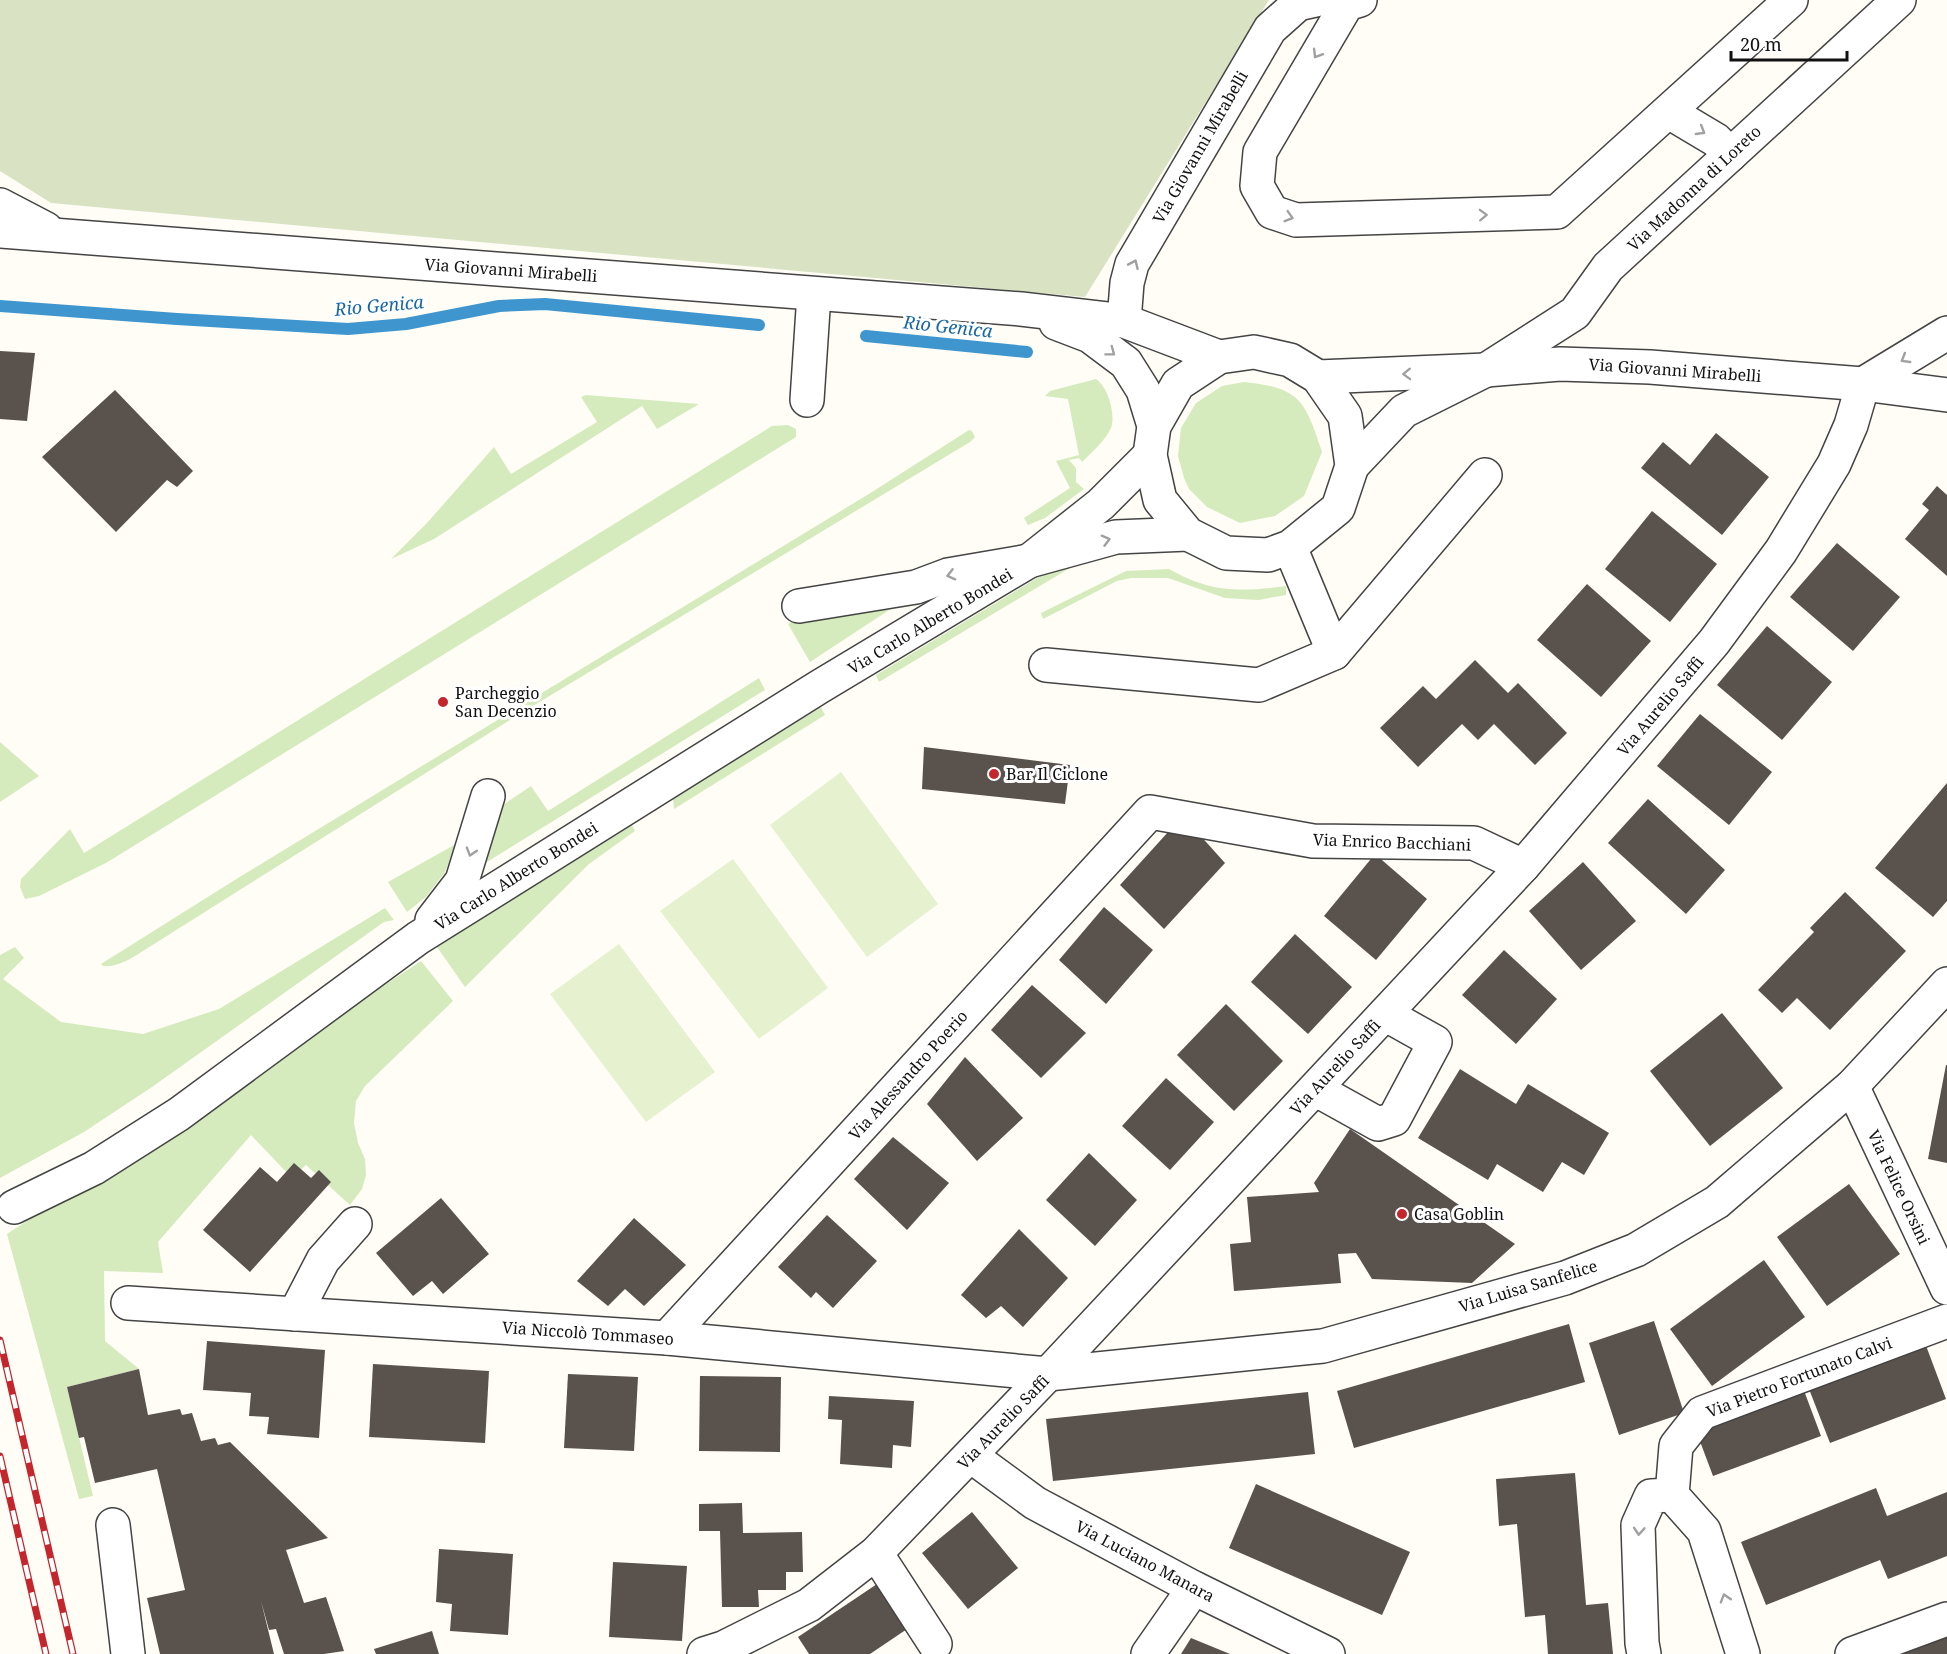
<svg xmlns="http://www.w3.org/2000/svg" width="1947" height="1654" font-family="'Noto Serif',serif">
<rect width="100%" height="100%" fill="#fffdf5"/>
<g fill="#d5ebbd">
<path d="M1096,379c12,8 20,35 15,49 -6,13 -19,24 -29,34l-3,-4 -10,2 7,8v14l8,7 -39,29 -17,7 -4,-7 46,-30 -14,-27 23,-6 -11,-56 -23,-3 5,-5z"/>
<path d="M1244,382c57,6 61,19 78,70l-18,44 -29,20 -35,7 -33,-16 -18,-18 -5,-11 -6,-22 3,-28 15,-25 26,-17z"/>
<polygon points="586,395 699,404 657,429 642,406 434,539 391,559 427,523 494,447 511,474 597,422 581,397"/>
<polygon points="788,425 796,429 796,437 106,863 39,896 25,899 20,887 21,879 70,829 84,853 772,426"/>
<path d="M969,430l3,1 3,6 -5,5 -452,273 -383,241c-10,6 -20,11 -32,10l-2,-2 137,-86 634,-386z"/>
<polygon points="1096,557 1075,565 879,682 876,675 1042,575 1074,559"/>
<path d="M1169,569c42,24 71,23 117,17v9l-28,5 -33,-2 -57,-20h-37l-14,3 -74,38 -2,-6 85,-42z"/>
<polygon points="912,595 810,662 788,624 810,610"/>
<polygon points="759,678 765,690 474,870 500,807 531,786 548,811"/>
<polygon points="821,707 825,715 674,809 673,798"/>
<polygon points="0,742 39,776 0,802"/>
<polygon points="632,825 635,831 589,864 465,987 437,947"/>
<polygon points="456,844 445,872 426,897 407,912 388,882"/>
<polygon points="385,908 394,920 384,922 152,1087 84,1132 0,1178 0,955 15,947 24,958 3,979 61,1022 143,1034 219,1009"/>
<polygon points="421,961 453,1001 365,1086 356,1101 354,1123 358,1143 365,1159 366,1175 362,1189 350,1205 306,1165 292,1178 251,1135 158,1242 163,1273 104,1271 105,1341 139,1369 67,1387 93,1496 79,1499 7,1234"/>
</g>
<polygon fill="#d9e3c4" points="0,0 1269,0 1085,297 51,203 0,171"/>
<g fill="#e6f2cf">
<polygon points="841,772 938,904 867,957 770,825"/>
<polygon points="733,859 828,988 759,1039 660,911"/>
<polygon points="619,944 715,1072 646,1122 550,994"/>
</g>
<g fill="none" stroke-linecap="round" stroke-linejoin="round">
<g stroke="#3f96cf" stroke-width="12">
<polyline points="0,306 177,319 348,329 406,324 499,306 545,304 759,325"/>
<polyline points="866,336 1027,352"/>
</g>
</g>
<g fill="#5a524d">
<polygon points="0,351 35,353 27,421 0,419"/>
<polygon points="115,390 193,471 177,487 167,480 116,532 42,457"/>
<polygon points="1716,433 1769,477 1722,535 1641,468 1663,442 1690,465"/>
<polygon points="1937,486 1947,495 1947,576 1905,539 1929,510 1922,504"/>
<polygon points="1652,511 1717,564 1670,622 1605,569"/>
<polygon points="1837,543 1900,597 1853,651 1790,597"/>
<polygon points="1587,584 1651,641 1601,697 1537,640"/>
<polygon points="1767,626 1832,682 1782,740 1717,685"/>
<polygon points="1475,660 1508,693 1518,683 1567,733 1535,765 1494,724 1478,740 1462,724 1418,767 1380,728 1423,686 1436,699"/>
<polygon points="1700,714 1772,772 1729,825 1657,766"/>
<polygon points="924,747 1070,765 1065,804 922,789"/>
<polygon points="1947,783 1947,901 1933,917 1875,868"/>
<polygon points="1648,799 1725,870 1686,914 1608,843"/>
<polygon points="1169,831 1198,833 1225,863 1164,929 1120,885"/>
<polygon points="1375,854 1427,899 1376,960 1324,916"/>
<polygon points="1583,862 1636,921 1581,970 1529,911"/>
<polygon points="1845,892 1906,951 1830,1030 1797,998 1782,1013 1758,990 1814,932 1810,928"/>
<polygon points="1104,907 1153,950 1106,1004 1059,960"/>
<polygon points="1295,934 1352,987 1308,1034 1251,982"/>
<polygon points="1504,950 1557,999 1516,1044 1462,995"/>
<polygon points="1032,985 1086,1033 1041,1078 991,1030"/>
<polygon points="1226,1004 1283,1061 1234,1111 1177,1055"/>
<polygon points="1722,1013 1783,1088 1710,1146 1650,1071"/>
<polygon points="965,1057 1023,1118 977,1161 927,1104"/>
<polygon points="1946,1065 1947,1065 1947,1163 1928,1159"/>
<polygon points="1460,1069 1516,1104 1528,1084 1609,1133 1584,1175 1562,1162 1543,1192 1497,1164 1488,1180 1418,1138"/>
<polygon points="1166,1078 1214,1122 1170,1170 1122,1126"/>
<polygon points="1350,1129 1515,1244 1472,1283 1372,1279 1356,1253 1338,1254 1341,1283 1234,1291 1230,1244 1251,1242 1247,1197 1319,1192 1314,1183"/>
<polygon points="893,1137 949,1183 907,1230 854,1179"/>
<polygon points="1089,1153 1137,1200 1095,1246 1046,1200"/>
<polygon points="294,1163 311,1178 319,1170 331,1182 250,1272 203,1230 260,1167 277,1182"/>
<polygon points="1849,1184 1900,1254 1827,1306 1777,1237"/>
<polygon points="441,1198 489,1254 443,1294 432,1281 413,1296 376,1253"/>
<polygon points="827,1215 877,1261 833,1308 816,1292 811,1298 778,1267"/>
<polygon points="634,1218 686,1265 644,1306 625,1289 608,1306 577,1281"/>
<polygon points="1019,1229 1068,1278 1023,1327 1001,1306 986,1318 961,1295"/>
<polygon points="1764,1260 1805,1317 1712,1386 1670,1329"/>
<polygon points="1654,1321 1684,1413 1619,1435 1589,1343"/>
<polygon points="1569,1324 1585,1382 1354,1448 1337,1391"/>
<polygon points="1919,1327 1946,1399 1830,1443 1802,1371"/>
<polygon points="207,1341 325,1350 319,1438 267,1434 269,1417 249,1416 251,1393 203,1390"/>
<polygon points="373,1364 489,1371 485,1443 369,1437"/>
<polygon points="139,1369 148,1415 180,1409 182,1415 192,1413 201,1441 215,1438 218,1445 230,1442 328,1538 286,1550 304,1603 326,1597 344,1651 324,1654 284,1654 276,1629 269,1630 261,1601 274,1654 160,1654 147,1598 185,1590 157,1469 95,1483 84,1437 79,1438 67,1387"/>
<polygon points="1797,1372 1821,1436 1713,1476 1689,1412"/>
<polygon points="568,1374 638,1377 634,1451 564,1448"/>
<polygon points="700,1376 781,1377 780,1452 699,1451"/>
<polygon points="1308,1392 1315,1454 1053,1481 1046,1419"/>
<polygon points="829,1396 914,1401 911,1447 893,1445 892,1468 840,1464 842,1420 828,1419"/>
<polygon points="1575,1473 1586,1605 1608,1603 1613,1654 1548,1654 1545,1615 1525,1617 1517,1524 1499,1526 1496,1479"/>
<polygon points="1256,1484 1410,1552 1382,1615 1229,1548"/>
<polygon points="1876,1488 1887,1516 1947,1492 1947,1556 1888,1579 1880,1560 1766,1605 1741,1542"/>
<polygon points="742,1503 743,1533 802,1532 803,1572 786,1572 786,1590 758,1590 759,1607 722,1607 720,1531 699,1531 699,1504"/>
<polygon points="972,1512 1018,1568 968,1609 922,1553"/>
<polygon points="439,1549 513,1554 508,1635 450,1631 452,1604 436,1602"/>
<polygon points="613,1562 687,1566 682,1641 609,1637"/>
<polygon points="883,1580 913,1625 870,1654 809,1654 798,1637"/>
<polygon points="432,1631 439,1654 376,1654 374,1649"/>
<polygon points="1947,1632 1947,1654 1837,1654"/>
<polygon points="1191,1638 1230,1654 1181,1654"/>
</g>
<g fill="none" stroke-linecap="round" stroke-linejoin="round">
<defs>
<g id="minor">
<polyline points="1360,0 1347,4 1260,152 1257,186 1272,212 1296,220 1557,212 1791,0"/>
<polyline points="1669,112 1716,140 1730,155"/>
<polyline points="0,205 46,229"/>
<polyline points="0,231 1021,309 1124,321 1219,357"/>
<polyline points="1124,321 1127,283 1132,264 1270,29 1298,4 1316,0"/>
<polyline points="1056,323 1090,336 1126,363 1143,390 1154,426 1150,455 1160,500 1188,534 1226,553 1268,555 1290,547 1338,508 1352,466 1345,416 1318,377 1290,360 1254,352 1219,357 1178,384 1154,426"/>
<polyline points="1318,377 1486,370 1560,364 1650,367 1863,384 1947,395"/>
<polyline points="1863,384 1947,333"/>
<polyline points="807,400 814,294"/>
<polyline points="1352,466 1404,411 1486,370 1575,313 1608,267 1899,0"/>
<polyline points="1290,547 1334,653"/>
<polyline points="799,606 916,587 948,575 1029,561 1116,537 1188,534"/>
<polyline points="1046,665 1259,685 1334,653 1485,475"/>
<polyline points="432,920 462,881 488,796"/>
<polyline points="1852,1086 1947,1288"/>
<polyline points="1315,1089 1378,1124 1394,1119 1435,1042 1385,1014"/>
<polyline points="14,1207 94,1168 179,1114 418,938 819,687 1029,561 1101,504 1150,455"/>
<polyline points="128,1303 667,1338 1048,1374 1323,1346 1565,1278 1636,1250 1717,1202 1852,1086 1947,984"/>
<polyline points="295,1314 323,1260 355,1224"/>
<polyline points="667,1338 1150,812 1313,841 1474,843 1523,866"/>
<polyline points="971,1456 1035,1503 1194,1588 1328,1654"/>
<polyline points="113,1525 128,1654"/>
<polyline points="876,1553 935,1644"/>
<polyline points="704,1654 723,1648 809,1605 876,1553 1048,1374 1523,866 1714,642 1781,551 1834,464 1851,425 1863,384"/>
<polyline points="1148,1654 1194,1588"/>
<polyline points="1644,1654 1642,1643 1638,1525 1651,1496 1672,1495"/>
<polyline points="1743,1654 1704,1531 1672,1495 1676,1446 1702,1413 1947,1321"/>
<polyline points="1852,1654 1947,1619"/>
</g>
</defs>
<use href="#minor" stroke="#444" stroke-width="36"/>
<use href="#minor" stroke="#fff" stroke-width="33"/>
<defs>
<g id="rail">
<polyline points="0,1340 73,1654"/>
<polyline points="0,1456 46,1654"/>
</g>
</defs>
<use href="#rail" stroke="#c4262e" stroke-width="7"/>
<use href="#rail" stroke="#fff" stroke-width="4.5" stroke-dasharray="14" stroke-linecap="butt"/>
</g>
<defs><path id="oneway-chevron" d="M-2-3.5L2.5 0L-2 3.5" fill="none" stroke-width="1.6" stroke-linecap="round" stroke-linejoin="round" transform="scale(1.5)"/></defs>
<g stroke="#a0a0a0">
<use href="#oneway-chevron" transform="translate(1317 54) rotate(121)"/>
<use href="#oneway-chevron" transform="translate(1701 131) rotate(31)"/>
<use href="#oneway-chevron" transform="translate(1483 215) rotate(-2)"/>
<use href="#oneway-chevron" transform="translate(1289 217) rotate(17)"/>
<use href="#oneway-chevron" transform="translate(1134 264) rotate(-66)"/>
<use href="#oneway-chevron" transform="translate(1111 352) rotate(37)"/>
<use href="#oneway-chevron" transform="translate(1905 359) rotate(149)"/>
<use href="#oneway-chevron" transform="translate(1407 374) rotate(178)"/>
<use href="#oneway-chevron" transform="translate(1106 540) rotate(-15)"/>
<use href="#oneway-chevron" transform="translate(951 575) rotate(166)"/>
<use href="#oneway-chevron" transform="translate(471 852) rotate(107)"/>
<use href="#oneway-chevron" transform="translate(1639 1531) rotate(94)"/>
<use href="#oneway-chevron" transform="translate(1725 1598) rotate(-107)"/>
</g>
<g fill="#c4262e" stroke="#fff" stroke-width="2">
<circle cx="443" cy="702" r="6"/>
<circle cx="994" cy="774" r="6"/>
<circle cx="1402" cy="1214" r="6"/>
</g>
<g text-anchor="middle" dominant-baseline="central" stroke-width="6" stroke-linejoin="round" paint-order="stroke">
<g font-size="16" fill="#111" stroke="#fff">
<text transform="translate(1200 147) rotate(-60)">Via Giovanni Mirabelli</text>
<text transform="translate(1694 188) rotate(-43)">Via Madonna di Loreto</text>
<text transform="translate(511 270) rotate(4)">Via Giovanni Mirabelli</text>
<text transform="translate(1675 370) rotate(4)">Via Giovanni Mirabelli</text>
<text transform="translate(930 621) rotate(-31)">Via Carlo Alberto Bondei</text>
<text transform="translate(1660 706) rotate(-50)">Via Aurelio Saffi</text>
<text transform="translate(1392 842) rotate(2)">Via Enrico Bacchiani</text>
<text transform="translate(516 876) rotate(-32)">Via Carlo Alberto Bondei</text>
<text transform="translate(1335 1067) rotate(-47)">Via Aurelio Saffi</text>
<text transform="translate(908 1075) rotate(-48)">Via Alessandro Poerio</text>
<text transform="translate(1899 1187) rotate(65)">Via Felice Orsini</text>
<text transform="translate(1528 1286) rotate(-17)">Via Luisa Sanfelice</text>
<text transform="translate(588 1333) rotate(4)">Via Niccolò Tommaseo</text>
<text transform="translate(1799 1377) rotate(-21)">Via Pietro Fortunato Calvi</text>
<text transform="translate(1003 1422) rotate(-46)">Via Aurelio Saffi</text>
<text transform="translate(1145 1561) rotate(28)">Via Luciano Manara</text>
</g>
<g font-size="16" fill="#111" stroke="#fff" text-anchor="start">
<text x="455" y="693">Parcheggio<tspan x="455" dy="18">San Decenzio</tspan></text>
<text x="1006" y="774">Bar Il Ciclone</text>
<text x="1414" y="1214">Casa Goblin</text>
</g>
<g font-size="18" font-style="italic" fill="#1768a6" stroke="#fff">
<text transform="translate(379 305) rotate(-5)">Rio Genica</text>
<text transform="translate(948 326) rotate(6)">Rio Genica</text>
</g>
</g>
<path d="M1731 51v9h116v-9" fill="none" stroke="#111111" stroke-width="3"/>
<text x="1740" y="51" font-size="18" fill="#111111" stroke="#ffffff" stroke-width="4.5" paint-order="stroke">20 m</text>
</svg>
